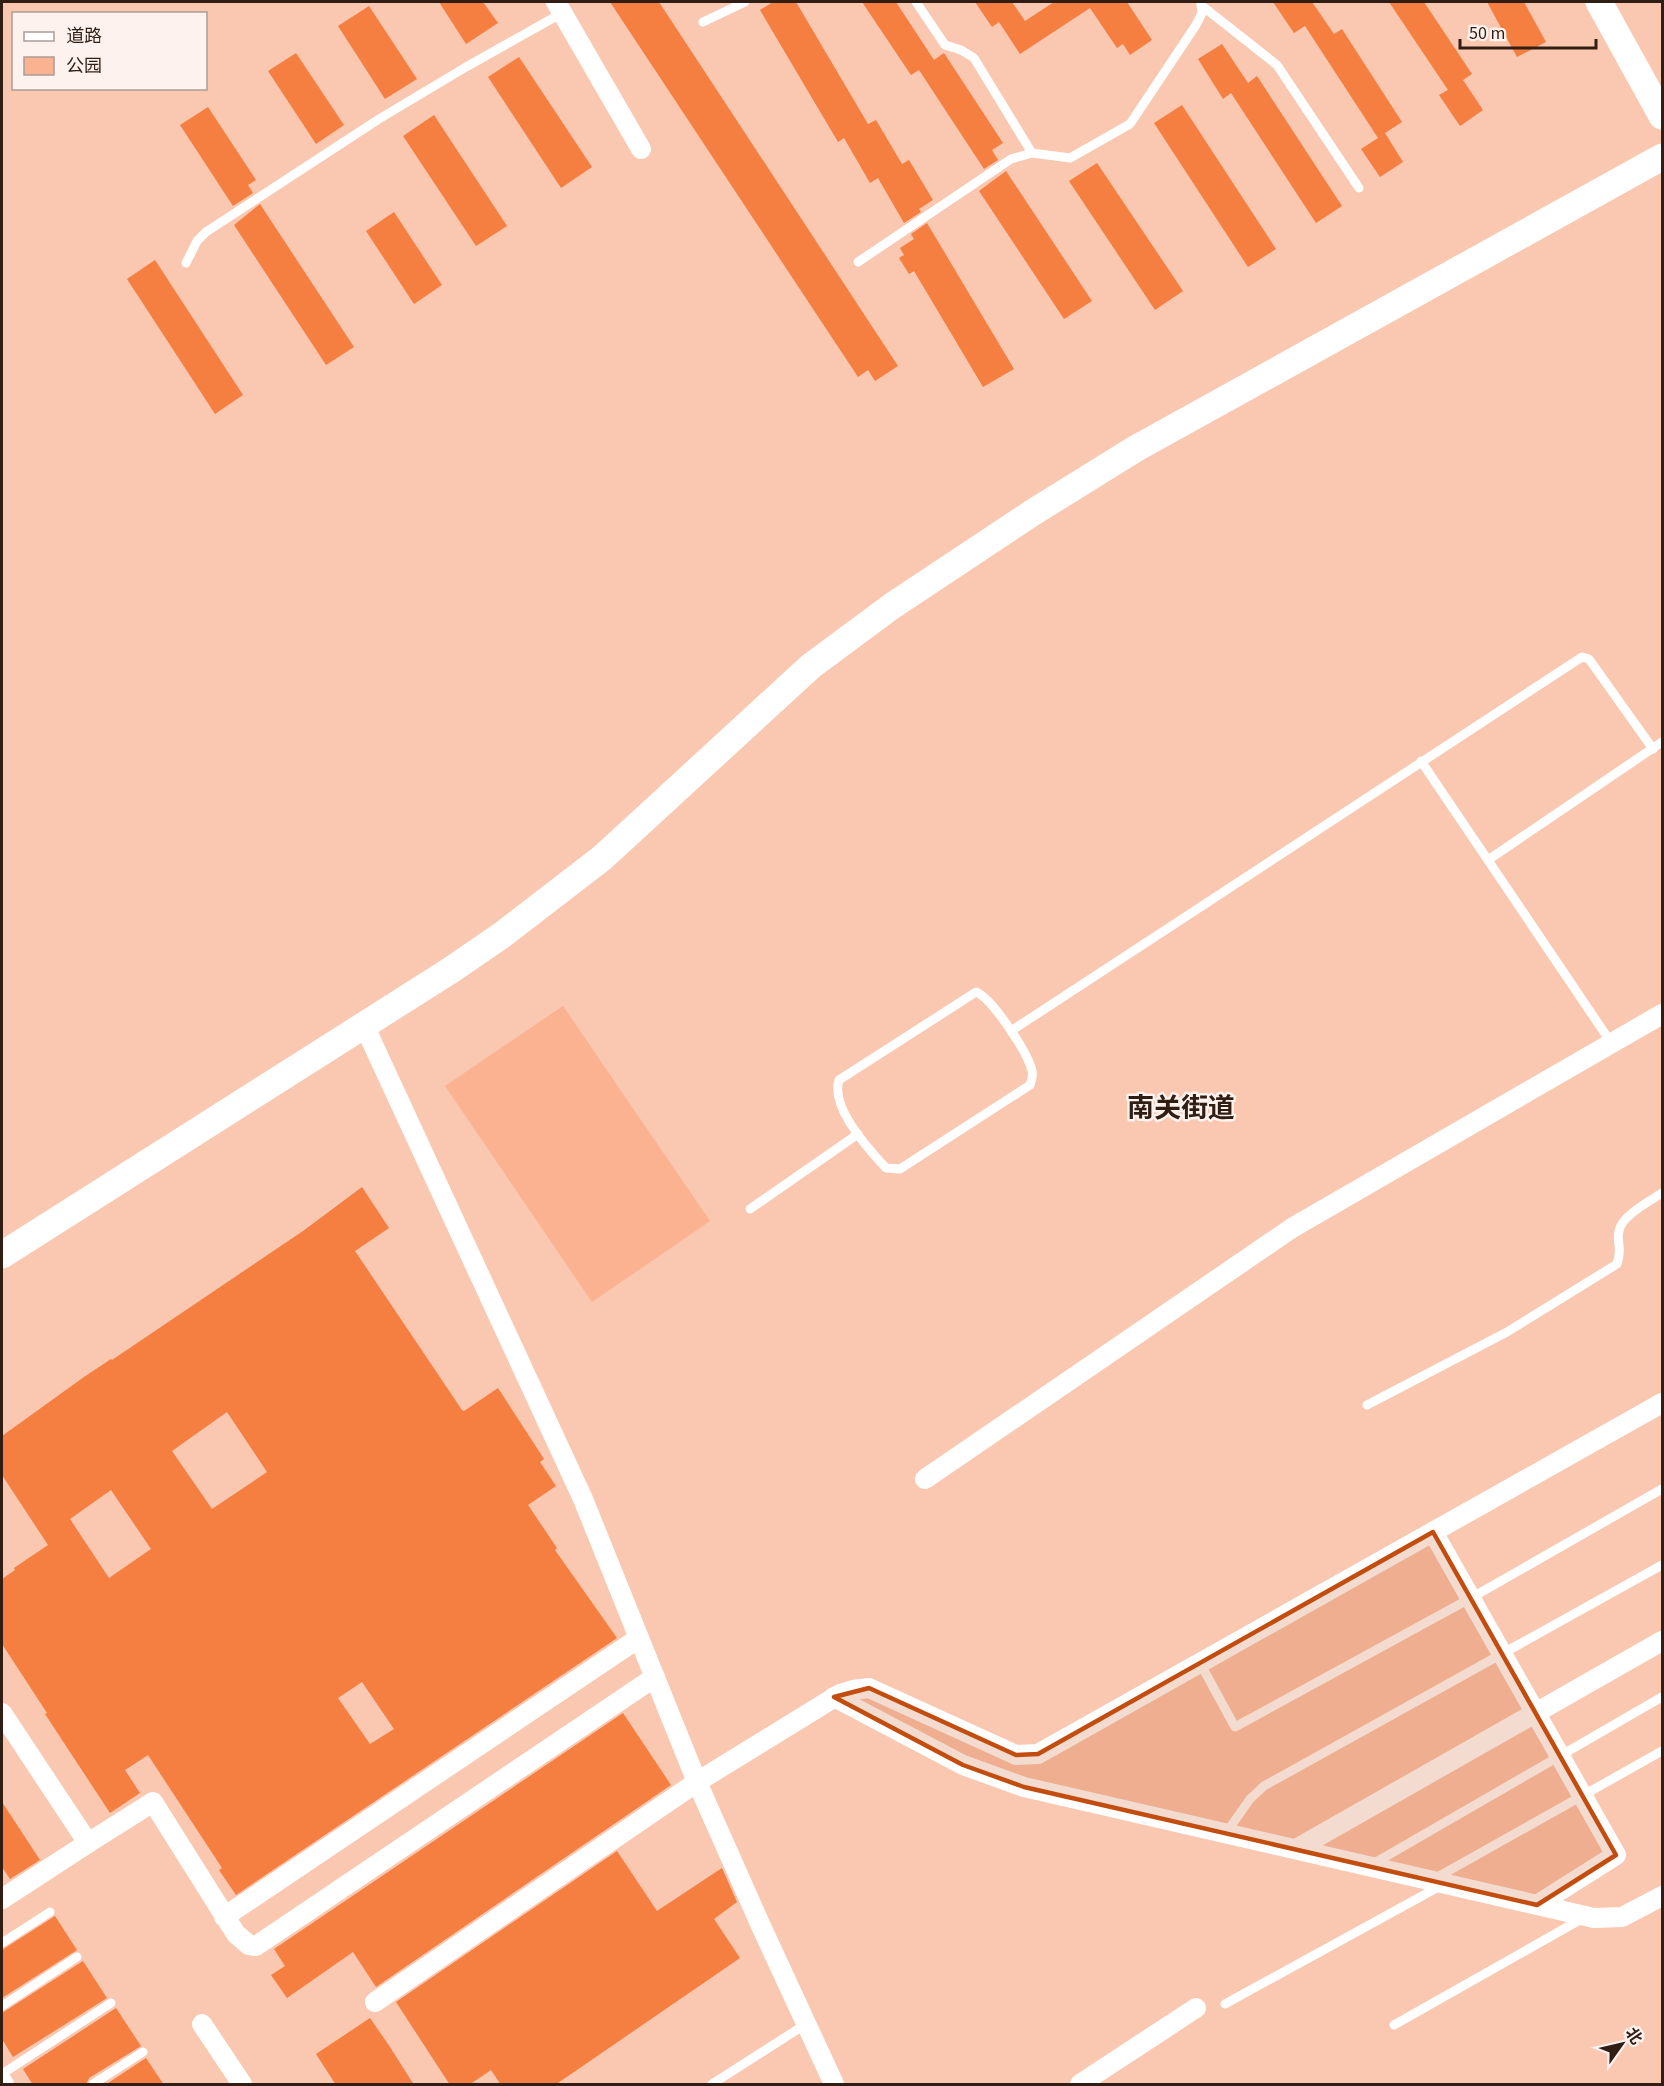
<svg xmlns="http://www.w3.org/2000/svg" width="1664" height="2086" font-family="'Source Sans 3','Noto Sans SC',sans-serif">
<rect width="100%" height="100%" fill="#fac7b0"/>
<polygon fill="#fab291" points="563,1006 710,1221 592,1302 445,1086"/>
<g fill="#f57e41" fill-rule="evenodd">
<polygon points="439,2 483,2 498,23 466,44"/>
<polygon points="610,2 659,2 898,366 875,381 868,370 858,377"/>
<polygon points="773,2 796,2 868,124 876,120 902,164 909,160 933,200 919,209 921,212 904,223 878,178 870,183 844,138 838,142 760,10"/>
<polygon points="862,2 896,2 934,60 944,53 1003,143 992,150 998,160 984,169 919,70 911,75"/>
<polygon points="975,2 1012,2 1025,21 1054,2 1127,2 1152,40 1130,55 1123,44 1117,48 1090,8 1020,54 999,22 992,27"/>
<polygon points="1273,2 1312,2 1334,34 1342,29 1402,122 1385,133 1403,162 1380,177 1361,149 1378,138 1305,26 1294,33"/>
<polygon points="1389,2 1424,2 1472,74 1463,80 1483,110 1460,126 1439,95 1448,90"/>
<polygon points="1487,2 1524,2 1546,42 1517,57"/>
<polygon points="369,6 417,79 385,99 338,26"/>
<polygon points="1222,44 1248,83 1257,76 1342,206 1316,223 1231,93 1223,99 1198,59"/>
<polygon points="296,53 344,125 316,144 268,71"/>
<polygon points="519,57 592,167 561,188 488,77"/>
<polygon points="1182,105 1276,249 1248,267 1154,123"/>
<polygon points="208,107 256,180 248,185 253,193 233,206 180,125"/>
<polygon points="434,115 507,226 476,246 403,136"/>
<polygon points="1097,163 1183,291 1155,310 1069,181"/>
<polygon points="1006,171 1092,301 1064,319 979,191"/>
<polygon points="260,204 354,347 326,365 234,225"/>
<polygon points="394,212 442,285 414,304 366,231"/>
<polygon points="927,223 1014,369 983,387 914,271 909,274 899,258 904,255 900,248 914,239 911,234"/>
<polygon points="155,260 243,395 215,414 127,279"/>
<path d="M362,1187l27,41 -34,23 107,159 2,1 34,-23 46,71 -4,3 16,24 -28,19 29,43 -2,2 62,88 -381,257 -17,-25 3,-2 -74,-113 -23,15 15,23 -30,20 -65,-99 2,-1 -45,-69v-65l13,-9 -1,-2 34,-23 -46,-70v-39l82,-59 27,-18 1,1 191,-129zM227,1412l40,60 -55,37 -40,-58zM111,1490l40,59 -42,29 -39,-59zM362,1682l32,47 -24,15 -32,-46z"/>
<polygon points="623,1713 671,1785 376,1987 353,1952 287,1998 271,1975 285,1966 274,1949"/>
<polygon points="2,1802 40,1860 10,1879 2,1867"/>
<polygon points="617,1851 657,1911 722,1868 737,1902 714,1919 740,1958 555,2085 501,2085 491,2070 469,2085 450,2085 396,2002"/>
<polygon points="55,1916 77,1950 2,1998 2,1950"/>
<polygon points="83,1961 107,1998 13,2057 2,2039 2,2013"/>
<polygon points="116,2008 141,2046 89,2078 86,2085 33,2085 23,2069"/>
<polygon points="370,2018 390,2047 414,2085 336,2085 316,2054"/>
<polygon points="146,2058 164,2085 105,2085"/>
</g>
<g fill="none" stroke-linecap="round" stroke-linejoin="round">
<g stroke="#fff" stroke-width="9">
<polyline points="916,2 945,45 961,50 974,58 1032,153"/>
<polyline points="1201,5 1277,65 1359,188"/>
<polyline points="703,22 745,2"/>
<polyline points="858,262 1011,159 1032,153 1070,158 1130,124 1196,25 1202,13 1201,2"/>
<polyline points="186,263 197,241 206,232 379,119 466,67 562,13"/>
<polyline points="1421,761 1612,1044"/>
<polyline points="1488,860 1662,742"/>
<path d="M976,992c16,6 52,61 56,79 1,4 0,9 -2,14l-130,84 -14,-1c-18,-19 -56,-61 -47,-88z"/>
<polyline points="1011,1031 1582,657 1589,659 1653,749"/>
<polyline points="750,1209 858,1134"/>
<path d="M1367,1405l140,-73 110,-68c6,-17 -1,-20 2,-33 2,-15 31,-30 43,-38"/>
<polyline points="1200,1663 1235,1727 1471,1598 1662,1489"/>
<polyline points="1226,1833 1250,1799 1264,1786 1662,1565"/>
<polyline points="1371,1865 1662,1697"/>
<polyline points="1434,1879 1662,1751"/>
<polyline points="2,1943 50,1912"/>
<polyline points="1225,2004 1442,1885"/>
<polyline points="2,2006 77,1957"/>
<polyline points="1394,2025 1585,1917"/>
<polyline points="2,2074 111,2003"/>
<polyline points="93,2084 143,2052"/>
<polyline points="712,2084 806,2024"/>
</g>
<g stroke="#fff" stroke-width="20">
<polyline points="556,2 641,149"/>
<polyline points="364,1025 583,1499 697,1782 761,1926 834,2084"/>
<polyline points="925,1479 1292,1228 1662,1014"/>
<polyline points="1433,1532 1616,1855 1537,1905"/>
<polyline points="834,1697 963,1765 1024,1787 1594,1918 1622,1917 1662,1896"/>
<polyline points="2,1713 88,1843 153,1802 236,1934 249,1945 256,1946 655,1677"/>
<polyline points="1296,1849 1662,1641"/>
<polyline points="2,1899 88,1843"/>
<polyline points="224,1917 639,1638"/>
<polyline points="375,2002 697,1782 840,1694 853,1690 869,1688 1016,1755 1038,1754 1662,1403"/>
<polyline points="202,2024 242,2084"/>
<polyline points="2,2081 4,2084"/>
<polyline points="1080,2084 1196,2008"/>
</g>
<g stroke="#fff" stroke-width="27">
<polyline points="1599,2 1662,116"/>
<polyline points="2,1255 451,970 502,935 602,858 811,666 892,606 1032,513 1135,449 1662,157"/>
</g>
</g>
<path fill="#c34d0e" fill-opacity="0.2" stroke="#c34d0e" stroke-width="4.5" stroke-linejoin="round" d="M1433,1532l183,323 -79,50 -513,-118 -61,-22 -129,-68 35,-9 147,67 22,-1z"/>
<g text-anchor="middle" dominant-baseline="central" stroke-width="5" stroke-linejoin="round" paint-order="stroke">
<g font-size="27" font-weight="bold" fill="#301e15" stroke="#fdf2ed">
<text x="1181" y="1108">南关街道</text>
</g>
</g>
<rect width="1664" height="2086" fill="none" stroke="#301e15" stroke-width="6"/>
<rect x="12" y="12" width="195" height="78" fill="#fdf2ed" stroke="#ab9d97" stroke-width="1.5"/>
<rect x="24" y="32" width="30" height="9" fill="#ffffff" stroke="#ab9d97" stroke-width="1.5"/>
<text x="66" y="42" font-size="18" fill="#301e15">道路</text>
<rect x="24" y="57" width="30" height="18" fill="#fab291" stroke="#ab9d97" stroke-width="1.5"/>
<text x="66" y="72" font-size="18" fill="#301e15">公园</text>
<g transform="translate(1622 2044) rotate(56)" stroke="#fdf2ed" stroke-width="4.5" paint-order="stroke">
<path d="M0-4.5L10 22L0 15L-10 22Z" fill="#301e15"/>
<text y="-9" font-size="16" font-weight="bold" text-anchor="middle" fill="#301e15">北</text>
</g>
<path d="M1460 39v9h136v-9" fill="none" stroke="#301e15" stroke-width="3"/>
<text x="1469" y="39" font-size="18" fill="#301e15" stroke="#fdf2ed" stroke-width="4.5" paint-order="stroke">50 m</text>
</svg>
